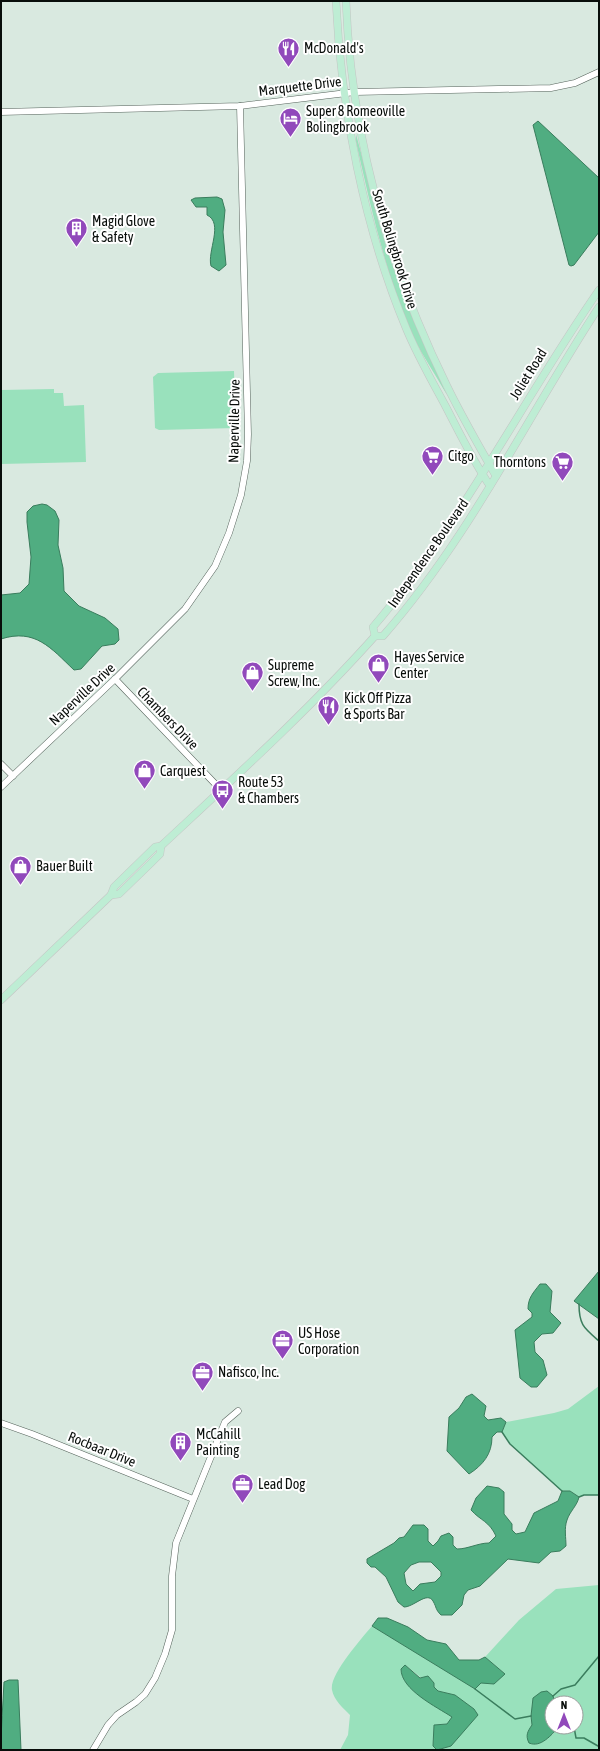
<svg xmlns="http://www.w3.org/2000/svg" width="600" height="1751" font-family="'Asap Condensed',sans-serif">
<rect width="100%" height="100%" fill="#d9e9e0"/>
<g fill="#99e1bc" fill-rule="evenodd">
<path d="M356,134l33,122 19,51 39,88c-13,-23 -29,-46 -39,-69 -24,-59 -38,-122 -52,-184z"/>
<polygon points="234,371 236,426 235,428 159,430 155,428 153,377 158,373"/>
<polygon points="54,389 54,393 63,393 64,406 84,405 86,462 1,464 1,390"/>
<polygon points="599,1386 599,1495 584,1495 579,1497 570,1491 562,1491 510,1444 502,1432 506,1422 554,1413 568,1409"/>
<path d="M599,1585l-1,165h-258l8,-15 2,-20c-7,-7 -16,-15 -18,-25 -3,-15 30,-52 40,-64l103,62 6,-5 24,-9 -20,-17 34,-37 37,-31zM405,1665l33,26 17,4 -4,51 -14,4 -4,-4 1,-21 13,-1 6,-7c-16,-10 -52,-28 -52,-48zM553,1696l2,7h21v24h-17l-7,8 -19,-10 -2,-9z"/>
</g>
<g fill="#50ad81" stroke="#3a7d5d" fill-rule="evenodd">
<polygon points="538,121 599,178 599,232 574,265 571,266 569,265 533,125"/>
<path d="M217,197l5,2 3,11 -2,22 3,33 -7,6 -8,-5c-4,-15 13,-43 -4,-51v-8h-11l-5,-7 4,-2z"/>
<path d="M42,504l5,1 8,6 4,9 -1,25 5,23 1,23 15,15 26,12 13,11 1,11 -4,4 -13,2 -21,23 -7,1c-23,-22 -39,-42 -73,-31v-44l19,-2 9,-9 2,-27 -4,-35v-10l6,-6z"/>
<polygon points="599,1271 599,1319 574,1301"/>
<path d="M540,1284h6l6,7 -2,21 11,11 -8,10 -11,1 -8,8 1,10 8,8 4,15 -10,12h-6l-11,-9 -5,-48 17,-13v-4l-4,-4c0,-11 5,-16 12,-25z"/>
<path d="M472,1394l14,12 -2,10 4,4 13,-2 5,4 -4,10h-5l-5,5c0,17 -9,28 -23,37l-22,-23 2,-34 10,-9 7,-11z"/>
<path d="M487,1486l12,2 5,4v22l8,10v6l4,4 9,-2 9,-19 24,-12 4,-10h8l9,6c-2,9 -9,14 -12,23 -3,8 -1,18 -1,26l-6,5 -9,1 -12,11 -31,-4 -28,27 -12,4 -4,5 -2,10 -10,10h-11c-6,-6 -4,-7 -8,-14 -6,-10 -19,6 -29,6l-6,-5 -12,-25 -11,-10h-4l-4,-4v-4l27,-16 5,-5 5,-1 9,-12h11l4,4v12l5,5 5,-5 3,-5 8,-3 4,4v8l4,4c11,0 21,-6 32,-6l7,-7c-7,-15 -15,-15 -25,-26l5,-12zM419,1562h12l10,10v4l-6,6 -15,2 -7,7 -7,-7 -2,-11 7,-8z"/>
<polygon points="378,1618 387,1618 408,1627 427,1640 446,1644 459,1660 479,1660 485,1657 505,1674 494,1684 481,1683 475,1689 372,1626"/>
<path d="M405,1665l15,13 8,-2 6,7v4l4,4 17,4 19,14 4,6 -27,31 -14,4 -4,-4 1,-21 13,-1 5,-7c-15,-10 -51,-27 -51,-48z"/>
<path d="M9,1680h9l3,70h-20c0,-24 2,-45 3,-68z"/>
<path d="M547,1691l6,5 2,7h-3v24h7c-8,8 -18,21 -30,16 -4,-8 -1,-12 3,-18l-1,-9 2,-18 8,-6z"/>
</g>
<g fill="none" stroke-linecap="round" stroke-linejoin="round">
<g stroke="#3a7d5d" stroke-width="1.5">
<path d="M579,1304c0,21 5,24 20,37"/>
<polyline points="502,1432 510,1444 562,1491"/>
<polyline points="579,1497 584,1495 599,1495"/>
<polyline points="475,1689 515,1719 531,1716"/>
<polyline points="553,1696 561,1689 575,1685 599,1656"/>
<polyline points="574,1727 576,1738 584,1738 598,1746"/>
</g>
<defs>
<g id="minor">
<polyline points="1,112 240,106 355,92 551,88 575,83 599,72"/>
<polyline points="115,679 221,790"/>
<polyline points="1,764 13,776"/>
<polyline points="1,787 115,679 185,609 215,566 229,533 241,495 247,461 248,434 240,106"/>
<polyline points="1,1423 32,1434 193,1499"/>
<polyline points="93,1750 108,1725 117,1715 136,1702 145,1694 155,1678 165,1654 172,1630 172,1576 176,1543 225,1422 238,1411"/>
</g>
<g id="major">
<path d="M336,1c5,109 28,226 70,327 11,27 26,53 40,79 14,27 27,54 44,79"/>
<path d="M346,1c5,134 42,265 101,385 15,31 32,60 49,90"/>
<path d="M375,636l-2,-9c88,-103 149,-226 226,-337"/>
<path d="M111,895l8,-1 32,-31 9,-9 1,-8c73,-68 147,-135 214,-210h8c87,-99 144,-219 216,-329"/>
<polyline points="1,1000 111,895 114,887 155,847 161,846"/>
</g>
</defs>
<use href="#minor" stroke="#55635b" stroke-width="7"/>
<use href="#major" stroke="#c4c5c4" stroke-width="8"/>
<use href="#minor" stroke="#fff" stroke-width="6"/>
<use href="#major" stroke="#beedd4" stroke-width="7"/>
</g>
<defs>
<symbol id="restaurant-pin" viewBox="-11 -11 22 30"><path d="M0 17L-7.5 6A9.5 9.5 0 1 1 7.5 6Z" fill="#9149bb" stroke="#fff"/><path d="M-5-6h1v4h1v-4h1v4h1v-4h1v5L-1.5 .5V6h-2V.5L-5-1ZM5-6V6H3V1.5H1.5Q1.5-4 5-6Z" fill="#fff"/></symbol>
<symbol id="hotel-pin" viewBox="-11 -11 22 30"><path d="M0 17L-7.5 6A9.5 9.5 0 1 1 7.5 6Z" fill="#9149bb" stroke="#fff"/><path d="M-6-4.5h1.5V1H6V5H4.5V3h-9V5H-6ZM-4 0a1.8 1.8 0 1 1 3.6 0ZM.5 0V-2.5h3Q6-2.5 6 0Z" fill="#fff"/></symbol>
<symbol id="building-pin" viewBox="-11 -11 22 30"><path d="M0 17L-7.5 6A9.5 9.5 0 1 1 7.5 6Z" fill="#9149bb" stroke="#fff"/><path d="M-4-6H4V6H1V3H-1V6H-4ZM-2.5-4.3h1.7v1.8h-1.7ZM.8-4.3h1.7v1.8H.8ZM-2.5-1h1.7V.8h-1.7ZM.8-1h1.7V.8H.8Z" fill="#fff"/></symbol>
<symbol id="supermarket-pin" viewBox="-11 -11 22 30"><path d="M0 17L-7.5 6A9.5 9.5 0 1 1 7.5 6Z" fill="#9149bb" stroke="#fff"/><path d="M-6-5.5h2.5l.6 2H6L4.5 2H-2.5L-4.4-4H-6ZM-1.5 3.2a1.3 1.3 0 1 0 .1 0ZM3 3.2a1.3 1.3 0 1 0 .1 0Z" fill="#fff"/></symbol>
<symbol id="shop-pin" viewBox="-11 -11 22 30"><path d="M0 17L-7.5 6A9.5 9.5 0 1 1 7.5 6Z" fill="#9149bb" stroke="#fff"/><path d="M-5-2.5h2.3a2.7 3.5 0 0 1 5.4 0H5L5.5 6h-11ZM-1.5-2.5h3a1.5 2.3 0 0 0-3 0Z" fill="#fff"/></symbol>
<symbol id="bus-pin" viewBox="-11 -11 22 30"><path d="M0 17L-7.5 6A9.5 9.5 0 1 1 7.5 6Z" fill="#9149bb" stroke="#fff"/><path d="M-5-6H5V4H4V6H2V4H-2V6H-4V4H-5ZM-3.5-4V0h7V-4ZM-3.5 1.2v1.5H-2V1.2ZM2 1.2v1.5H3.5V1.2Z" fill="#fff"/></symbol>
<symbol id="office-pin" viewBox="-11 -11 22 30"><path d="M0 17L-7.5 6A9.5 9.5 0 1 1 7.5 6Z" fill="#9149bb" stroke="#fff"/><path d="M-6-3h4V-5.5h4V-3h4V5H-6ZM-1-4.5V-3h2v-1.5ZM-6 0V1H6V0Z" fill="#fff"/></symbol>
</defs>
<g fill-rule="evenodd">
<use href="#restaurant-pin" x="276" y="36" width="25" height="34"/>
<use href="#hotel-pin" x="278" y="106" width="25" height="34"/>
<use href="#building-pin" x="64" y="216" width="25" height="34"/>
<use href="#supermarket-pin" x="420" y="444" width="25" height="34"/>
<use href="#supermarket-pin" x="550" y="450" width="25" height="34"/>
<use href="#shop-pin" x="366" y="652" width="25" height="34"/>
<use href="#shop-pin" x="240" y="660" width="25" height="34"/>
<use href="#restaurant-pin" x="316" y="694" width="25" height="34"/>
<use href="#shop-pin" x="132" y="758" width="25" height="34"/>
<use href="#bus-pin" x="210" y="778" width="25" height="34"/>
<use href="#shop-pin" x="8" y="854" width="25" height="34"/>
<use href="#office-pin" x="270" y="1328" width="25" height="34"/>
<use href="#office-pin" x="190" y="1360" width="25" height="34"/>
<use href="#building-pin" x="168" y="1430" width="25" height="34"/>
<use href="#office-pin" x="230" y="1472" width="25" height="34"/>
</g>
<g text-anchor="middle" dominant-baseline="central" stroke-width="4" stroke-linejoin="round" paint-order="stroke">
<g font-size="14" fill="#080d0a" stroke="#fff" text-anchor="start">
<text x="304" y="48">McDonald's</text>
<text x="306" y="111">Super 8 Romeoville<tspan x="306" dy="16">Bolingbrook</tspan></text>
<text x="92" y="221">Magid Glove<tspan x="92" dy="16">&amp; Safety</tspan></text>
<text x="448" y="456">Citgo</text>
<text x="546" y="462" text-anchor="end">Thorntons</text>
<text x="394" y="657">Hayes Service<tspan x="394" dy="16">Center</tspan></text>
<text x="268" y="665">Supreme<tspan x="268" dy="16">Screw, Inc.</tspan></text>
<text x="344" y="698">Kick Off Pizza<tspan x="344" dy="16">&amp; Sports Bar</tspan></text>
<text x="160" y="771">Carquest</text>
<text x="238" y="782">Route 53<tspan x="238" dy="16">&amp; Chambers</tspan></text>
<text x="36" y="866">Bauer Built</text>
<text x="298" y="1333">US Hose<tspan x="298" dy="16">Corporation</tspan></text>
<text x="218" y="1372">Nafisco, Inc.</text>
<text x="196" y="1434">McCahill<tspan x="196" dy="16">Painting</tspan></text>
<text x="258" y="1484">Lead Dog</text>
</g>
<g font-size="14" fill="#080d0a" stroke="#fff">
<text transform="translate(300 86) rotate(-7)">Marquette Drive</text>
<text transform="translate(395 249) rotate(73)">South Bolingbrook Drive</text>
<text transform="translate(528 374) rotate(-58)">Joliet Road</text>
<text transform="translate(234 421) rotate(-89)">Naperville Drive</text>
<text transform="translate(428 553) rotate(-55)">Independence Boulevard</text>
<text transform="translate(82 694) rotate(-43)">Naperville Drive</text>
<text transform="translate(168 718) rotate(46)">Chambers Drive</text>
<text transform="translate(102 1449) rotate(22)">Rocbaar Drive</text>
</g>
</g>
<rect width="600" height="1751" fill="none" stroke="#080d0a" stroke-width="4"/>
<g transform="translate(564 1715)"><circle r="19" fill="#ffffff" stroke="#9c9e9d"/>
<path d="M0-3L7 15L0 10L-7 15Z" fill="#9149bb"/>
<text y="-6" font-size="11" font-weight="bold" text-anchor="middle" fill="#080d0a">N</text>
</g>
</svg>
